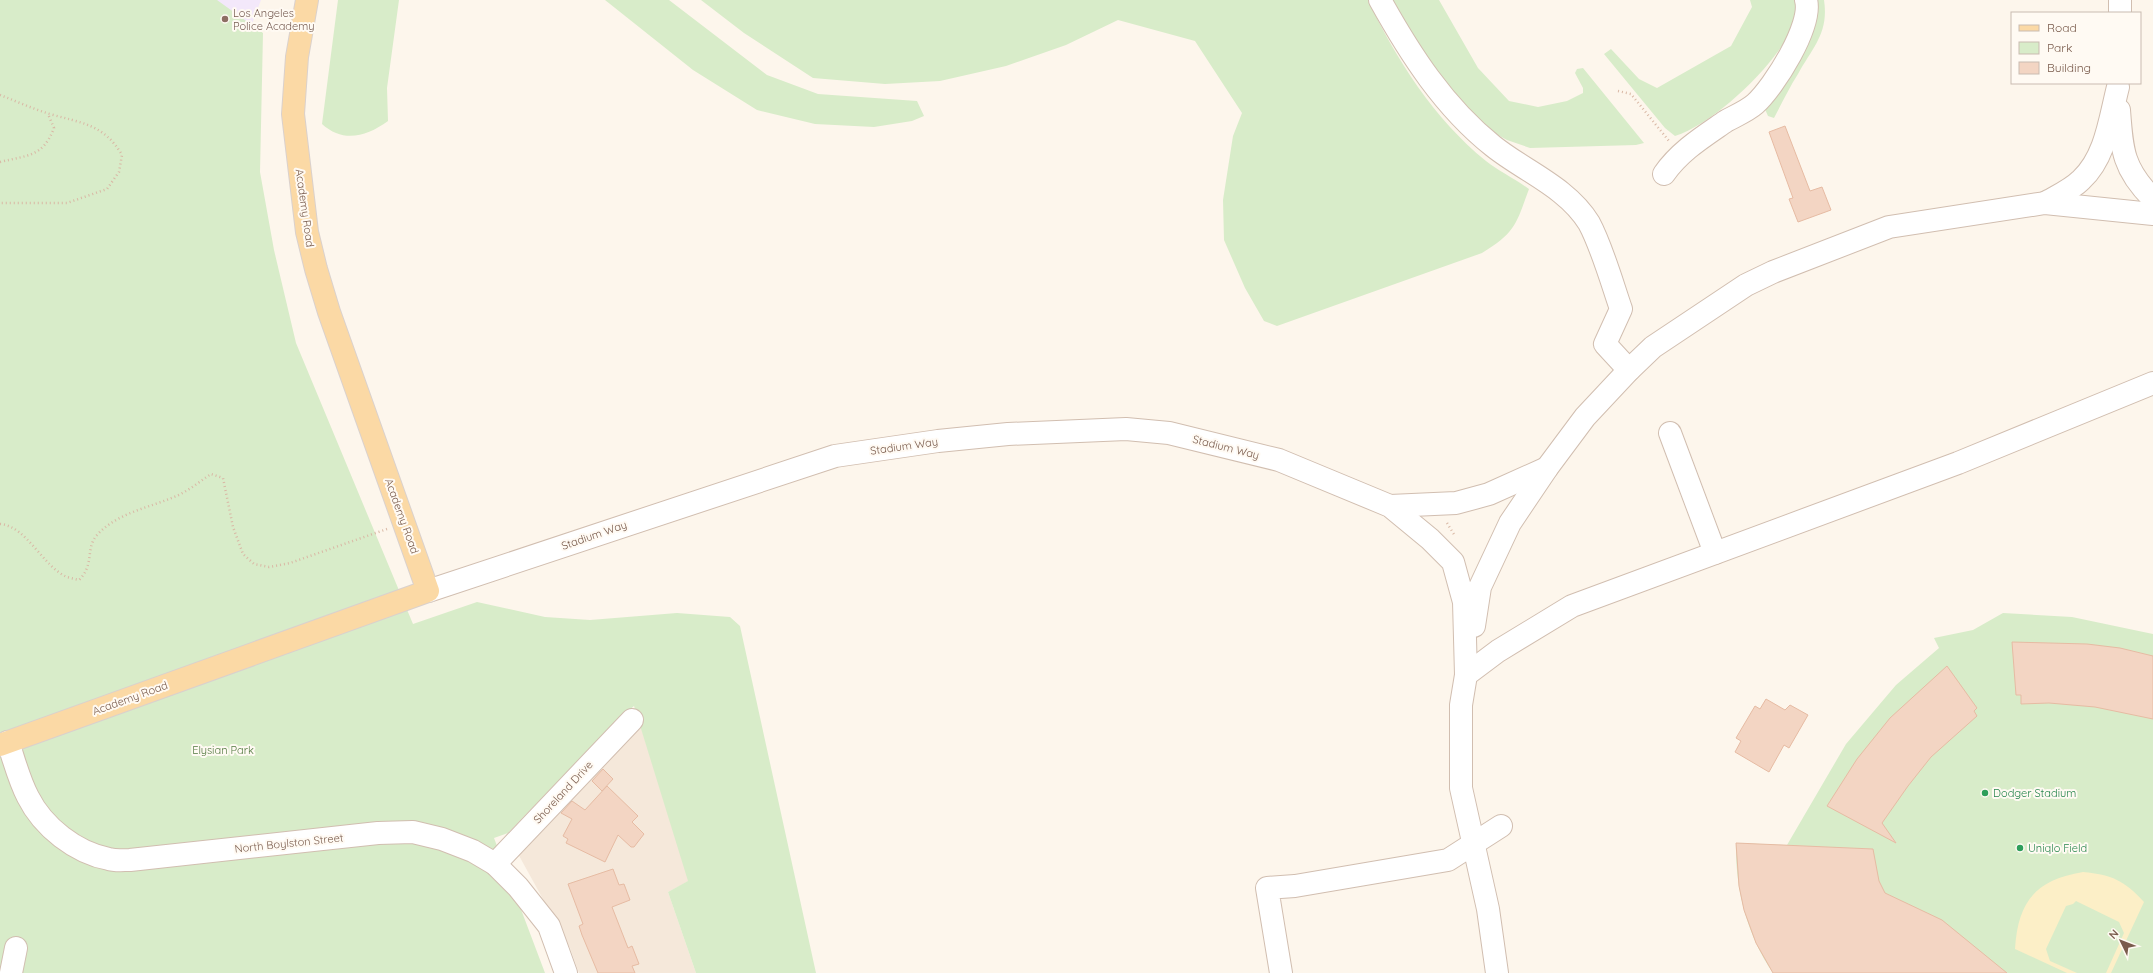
<svg xmlns="http://www.w3.org/2000/svg" width="2153" height="973" font-family="Quicksand,sans-serif">
<rect width="100%" height="100%" fill="#fdf6ec"/>
<polygon fill="#f5e8da" points="641,727 689,881 668,892 696,973 579,973 570,948 517,852"/>
<polygon fill="#f3e8fa" points="157,0 261,0 247,37"/>
<g fill="#d8ecc9">
<polygon points="0,0 217,0 263,33 260,172 274,250 296,343 413,624 477,602 545,617 590,620 677,613 730,617 740,626 816,973 696,973 668,892 688,881 634,706 612,725 508,833 494,838 545,973 0,973"/>
<path d="M338,0h61l-12,88 1,33c-22,16 -45,22 -66,3z"/>
<polygon points="605,0 669,0 767,75 818,94 917,101 924,116 912,121 874,127 815,124 757,110 693,70"/>
<path d="M701,0h667c28,59 66,119 118,161 13,10 29,18 43,28 -13,35 -13,43 -47,64l-205,73 -13,-5 -19,-33 -21,-48 -1,-40 10,-64 9,-23 -47,-72 -77,-21 -52,25 -60,21 -66,15 -55,3 -72,-6 -69,-45z"/>
<polygon points="1389,0 1439,0 1478,68 1509,101 1538,107 1567,101 1583,93 1583,88 1575,73 1577,69 1583,68 1644,143 1636,145 1530,148 1507,140 1478,124 1448,88"/>
<path d="M1750,0h47c0,6 1,16 -1,21 -17,41 -79,101 -121,115l-10,-8 -61,-74 7,-5 28,30 18,9 74,-42 21,-39z"/>
<path d="M1811,0h13c5,33 -11,47 -26,74 -9,14 -16,29 -24,44l-6,-2 -4,-9z"/>
<path d="M2003,613l69,4 81,17v339h-380c-26,-38 -38,-84 -37,-130l51,2 59,-101 50,-59 43,-37 -5,-10 39,-8z"/>
</g>
<path fill="#fcefc7" d="M2083,872c29,3 41,8 61,30l-33,71h-5l18,-40 -5,-11 -43,-21 -3,3 -7,2 -20,43 4,12 27,12h-10l-52,-24c3,-47 20,-69 68,-77z"/>
<g fill="#f3d5c3" stroke="#e6bba3">
<polygon points="1785,126 1810,191 1822,187 1831,210 1798,222 1789,199 1793,198 1769,132"/>
<polygon points="2012,642 2087,644 2120,648 2153,656 2153,719 2095,707 2049,703 2021,704 2021,695 2016,695"/>
<polygon points="1947,666 1977,708 1974,711 1977,716 1931,757 1908,786 1882,823 1896,843 1827,806 1857,759 1890,718"/>
<polygon points="1766,699 1785,710 1790,705 1808,715 1789,748 1784,745 1769,772 1735,752 1741,741 1736,738 1755,706 1760,709"/>
<polygon points="603,769 613,779 602,791 592,781"/>
<polygon points="607,786 638,816 632,822 644,834 634,847 631,847 618,835 605,862 566,843 568,839 563,836 572,819 561,813 572,801 585,810"/>
<polygon points="1736,843 1873,849 1879,881 1885,893 1942,920 2007,973 1773,973 1756,943 1744,910 1739,886"/>
<polygon points="613,869 619,885 624,884 630,900 612,907 628,948 632,946 639,964 632,966 635,973 598,973 582,935 579,926 583,924 568,884"/>
</g>
<g fill="none" stroke-linecap="round" stroke-linejoin="round">
<defs>
<g id="minor">
<path d="M1380,0c30,54 64,107 113,146 31,25 74,41 96,77 13,24 23,60 32,86l-16,35 24,26"/>
<polyline points="2120,13 2120,0"/>
<path d="M2119,110c3,41 4,59 34,89"/>
<path d="M1664,174c16,-23 39,-37 62,-53 9,-5 21,-10 29,-17 19,-17 58,-79 51,-104"/>
<path d="M2045,203c12,-7 26,-13 36,-23 25,-23 29,-62 37,-93"/>
<polyline points="1670,433 1715,553"/>
<polyline points="1390,506 1456,503 1489,494 1547,468"/>
<polyline points="428,591 835,456 938,441 1008,434 1126,429 1169,433 1279,460 1390,506 1430,539 1453,562 1464,602 1466,675"/>
<polyline points="1474,626 1480,587 1510,523 1547,468 1585,417 1629,370 1653,347 1746,285 1773,272 1889,227 2045,203 2153,214"/>
<path d="M8,742c6,18 11,38 20,55 15,30 48,56 81,62 6,2 14,1 21,1l248,-27 35,-1 29,7 31,12 22,13 23,23 31,39 17,47"/>
<polyline points="495,864 632,720"/>
<polyline points="11,973 16,948"/>
<polyline points="1281,973 1267,888 1295,886 1448,860 1501,826"/>
<polyline points="1497,973 1488,909 1461,788 1461,705 1466,675 1498,651 1572,606 1958,463 2153,383"/>
</g>
<polyline id="major" points="0,745 428,591 329,312 316,269 307,232 293,114 297,57 307,0"/>
</defs>
<use href="#minor" stroke="#d1beb0" stroke-width="24"/>
<use href="#major" stroke="#dad1cd" stroke-width="24"/>
<g stroke="#d9b8a5" stroke-width="2.5" stroke-dasharray="1 3" stroke-linecap="butt">
<polyline points="1618,91 1631,94 1669,141"/>
<path d="M0,95c16,6 33,14 50,19 31,9 54,10 72,41l-3,17 -12,17 -40,14h-67"/>
<path d="M0,162c28,-7 43,-5 54,-34l-6,-14"/>
<polyline points="1447,523 1455,536"/>
<path d="M0,524c27,2 43,43 67,53 4,1 8,2 12,3 16,-16 6,-31 18,-45 20,-22 51,-27 77,-38 13,-5 25,-15 37,-23l12,4 10,49 10,27 11,10 15,3 21,-4 97,-34"/>
</g>
<use href="#minor" stroke="#fff" stroke-width="22"/>
<use href="#major" stroke="#fbd9a5" stroke-width="22"/>
</g>
<circle fill="#8d6e63" stroke="#fffaf3" stroke-width="1.5" cx="225" cy="19" r="4"/>
<g fill="#2e9e5b" stroke="#fffaf3" stroke-width="1.5">
<circle cx="1985" cy="793" r="4"/>
<circle cx="2020" cy="848" r="4"/>
</g>
<g text-anchor="middle" dominant-baseline="central" stroke-width="4" stroke-linejoin="round" paint-order="stroke">
<g font-size="11" fill="#785e54" stroke="#fffaf3" text-anchor="start">
<text x="233" y="13">Los Angeles<tspan x="233" dy="13">Police Academy</tspan></text>
</g>
<g font-size="11" fill="#7a5c4d" stroke="#fffaf3">
<text transform="translate(305 208) rotate(82)">Academy Road</text>
<text transform="translate(904 446) rotate(-8)">Stadium Way</text>
<text transform="translate(1226 447) rotate(14)">Stadium Way</text>
<text transform="translate(402 516) rotate(70)">Academy Road</text>
<text transform="translate(594 535) rotate(-19)">Stadium Way</text>
<text transform="translate(130 698) rotate(-20)">Academy Road</text>
<text transform="translate(563 792) rotate(-47)">Shoreland Drive</text>
<text transform="translate(289 843) rotate(-6)">North Boylston Street</text>
</g>
<g font-size="11" fill="#537a41" stroke="#fffaf3">
<text x="223" y="750">Elysian Park</text>
</g>
<g font-size="11" fill="#27864d" stroke="#fffaf3" text-anchor="start">
<text x="1993" y="793">Dodger Stadium</text>
<text x="2028" y="848">Uniqlo Field</text>
</g>
</g>
<rect x="2011" y="12" width="130" height="72" fill="#fffaf3" stroke="#cabbb1"/>
<rect x="2019" y="25" width="20" height="6" fill="#fbd9a5" stroke="#cabbb1"/>
<text x="2047" y="32" font-size="12" fill="#7a5c4d">Road</text>
<rect x="2019" y="42" width="20" height="12" fill="#d8ecc9" stroke="#cabbb1"/>
<text x="2047" y="52" font-size="12" fill="#7a5c4d">Park</text>
<rect x="2019" y="62" width="20" height="12" fill="#f3d5c3" stroke="#cabbb1"/>
<text x="2047" y="72" font-size="12" fill="#7a5c4d">Building</text>
<g transform="translate(2121 941) rotate(313)" stroke="#fffaf3" stroke-width="3" paint-order="stroke">
<path d="M0-3L7 15L0 10L-7 15Z" fill="#7a5c4d"/>
<text y="-6" font-size="11" font-weight="bold" text-anchor="middle" fill="#7a5c4d">N</text>
</g>
</svg>
